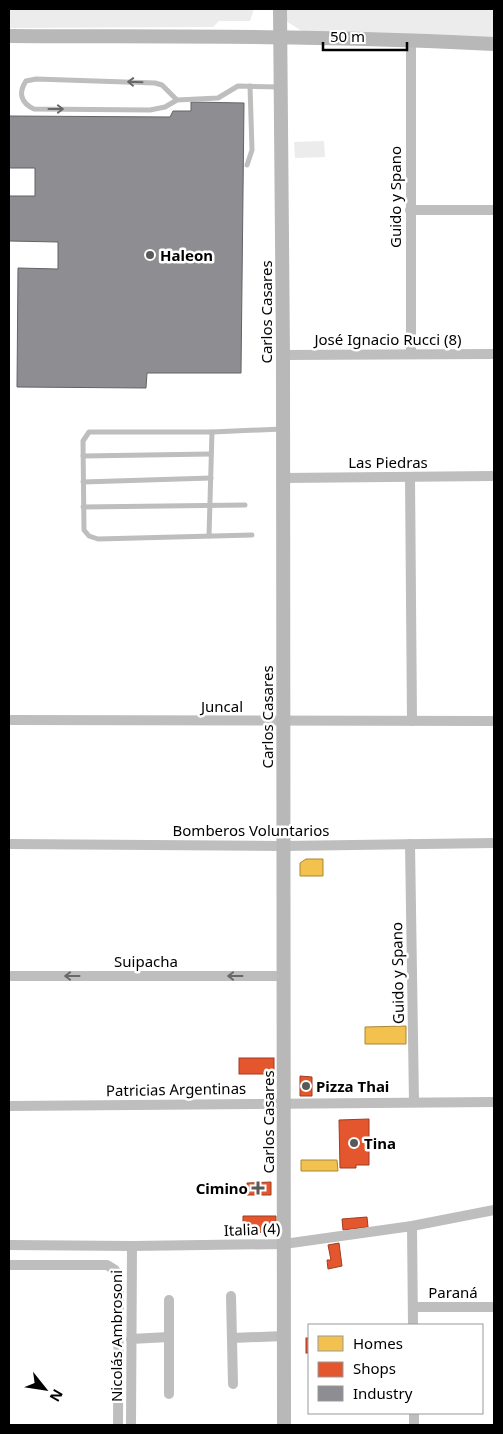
<svg xmlns="http://www.w3.org/2000/svg" width="503" height="1434" font-family="'Noto Sans',sans-serif">
<rect width="100%" height="100%" fill="#fff"/>
<g fill="#ececec">
<polygon points="9,9 254,9 250,21 219,21 213,27 9,28"/>
<polygon points="287,9 494,9 494,41 302,31 286,21"/>
<polygon points="324,141 325,157 295,158 294,142"/>
</g>
<g fill="#f2c14e" stroke="#a98737">
<polygon points="306,859 323,859 323,876 300,876 300,863"/>
<polygon points="406,1026 406,1044 365,1044 365,1027"/>
<polygon points="301,1160 337,1160 338,1171 301,1171"/>
</g>
<g fill="#e4572e" stroke="#a03d20">
<rect x="239" y="1058" width="35" height="16"/>
<polygon points="300,1076 312,1077 312,1096 300,1096"/>
<polygon points="369,1119 369,1165 356,1165 356,1168 340,1168 339,1120"/>
<polygon points="271,1182 271,1195 247,1195 247,1183"/>
<polygon points="243,1216 276,1216 276,1224 268,1232 243,1233"/>
<polygon points="367,1217 368,1227 343,1230 342,1219"/>
<polygon points="339,1243 342,1266 328,1269 327,1260 331,1260 328,1245"/>
<rect x="306" y="1338" width="3" height="15"/>
</g>
<polygon fill="#8d8d92" stroke="#636366" points="191,102 244,103 241,373 147,373 146,388 17,387 18,268 58,269 58,242 9,241 9,196 35,196 35,168 9,168 9,116 170,117 173,111 191,111"/>
<g fill="none" stroke-linecap="round" stroke-linejoin="round">
<g stroke="#bebebe" stroke-width="5">
<path d="M177,100l-15,-15 -7,-2 -119,-4 -10,2c-8,12 -5,22 8,28l116,1 15,-3 12,-7 41,-2 20,-12 41,1"/>
<polyline points="247,165 252,150 250,86"/>
<polyline points="83,456 211,454"/>
<polyline points="83,482 211,478"/>
<polyline points="83,507 245,505"/>
<polyline points="252,535 98,539 89,536 84,530 83,441 89,432 212,432 282,429"/>
<polyline points="209,536 212,432"/>
</g>
<g stroke="#bebebe" stroke-width="10">
<polyline points="411,40 411,354"/>
<polyline points="410,210 494,210"/>
<polyline points="283,355 494,354"/>
<polyline points="410,477 412,721"/>
<polyline points="283,478 494,476"/>
<polyline points="9,720 494,721"/>
<polyline points="9,844 283,846 494,843"/>
<polyline points="410,844 414,1102"/>
<polyline points="9,976 284,976"/>
<polyline points="9,1106 494,1102"/>
<polyline points="412,1226 413,1325"/>
<polyline points="9,1245 132,1246 284,1244 412,1226 494,1210"/>
<polyline points="9,1265 107,1265 115,1270 119,1279 118,1425"/>
<polyline points="231,1296 233,1384"/>
<polyline points="413,1307 494,1307"/>
<polyline points="232,1338 284,1336"/>
<polyline points="131,1339 169,1337"/>
<polyline points="169,1394 169,1300"/>
<polyline points="414,1413 414,1425"/>
<polyline points="131,1425 132,1246"/>
</g>
<g stroke="#b8b8b8" stroke-width="14">
<polyline points="280,9 283,355 284,1425"/>
<path d="M9,36c162,1 324,-1 485,8"/>
</g>
</g>
<defs><path id="oneway-shaft" d="M-6 0H5M1.5-3L5.5 0L1.5 3" fill="none" stroke-width="1.6" stroke-linecap="round" stroke-linejoin="round" transform="scale(1.25)"/></defs>
<g stroke="#686868">
<use href="#oneway-shaft" transform="translate(135 82) rotate(-178)"/>
<use href="#oneway-shaft" transform="translate(56 109)"/>
<use href="#oneway-shaft" transform="translate(72 976) rotate(-180)"/>
<use href="#oneway-shaft" transform="translate(235 976) rotate(-180)"/>
</g>
<g fill="#595959" stroke="#fff" stroke-width="2">
<circle cx="150" cy="255" r="5"/>
<circle cx="306" cy="1086" r="5"/>
<circle cx="354" cy="1143" r="5"/>
<path d="M255.5 1180.5h5v5h5v5h-5v5h-5v-5h-5v-5h5z"/>
</g>
<g text-anchor="middle" dominant-baseline="central" stroke-width="5" stroke-linejoin="round" paint-order="stroke">
<g font-size="15" fill="#000" stroke="#fff">
<text transform="translate(395 197) rotate(-90)">Guido y Spano</text>
<text transform="translate(266 312) rotate(-90)">Carlos Casares</text>
<text x="388" y="339">José Ignacio Rucci (8)</text>
<text x="388" y="462">Las Piedras</text>
<text x="222" y="706">Juncal</text>
<text transform="translate(267 717) rotate(-90)">Carlos Casares</text>
<text x="251" y="830">Bomberos Voluntarios</text>
<text x="146" y="961">Suipacha</text>
<text transform="translate(397 973) rotate(-91)">Guido y Spano</text>
<text transform="translate(176 1089) rotate(-1)">Patricias Argentinas</text>
<text transform="translate(268 1122) rotate(-90)">Carlos Casares</text>
<text transform="translate(252 1229) rotate(-2)">Italia (4)</text>
<text x="453" y="1292">Paraná</text>
<text transform="translate(116 1336) rotate(-90)">Nicolás Ambrosoni</text>
</g>
<g font-size="15" font-weight="bold" fill="#000" stroke="#fff" text-anchor="start">
<text x="160" y="255">Haleon</text>
<text x="316" y="1086">Pizza Thai</text>
<text x="364" y="1143">Tina</text>
<text x="248" y="1188" text-anchor="end">Cimino</text>
</g>
</g>
<rect width="503" height="1434" fill="none" stroke="#000000" stroke-width="20"/>
<rect x="308" y="1324" width="175" height="90" fill="#ffffff" stroke="#999999"/>
<rect x="318" y="1336" width="25" height="15" fill="#f2c14e" stroke="#999999"/>
<text x="353" y="1349" font-size="15" fill="#000000">Homes</text>
<rect x="318" y="1362" width="25" height="15" fill="#e4572e" stroke="#999999"/>
<text x="353" y="1374" font-size="15" fill="#000000">Shops</text>
<rect x="318" y="1386" width="25" height="15" fill="#8d8d92" stroke="#999999"/>
<text x="353" y="1399" font-size="15" fill="#000000">Industry</text>
<g transform="translate(45 1389) rotate(120)" stroke="#ffffff" stroke-width="4" paint-order="stroke">
<path d="M0-4L9 19L0 12L-9 19Z" fill="#000000"/>
<text y="-8" font-size="14" font-weight="bold" text-anchor="middle" fill="#000000">N</text>
</g>
<path d="M323 42v8h84v-8" fill="none" stroke="#000000" stroke-width="2.5"/>
<text x="330" y="42" font-size="15" fill="#000000" stroke="#ffffff" stroke-width="4" paint-order="stroke">50 m</text>
</svg>
